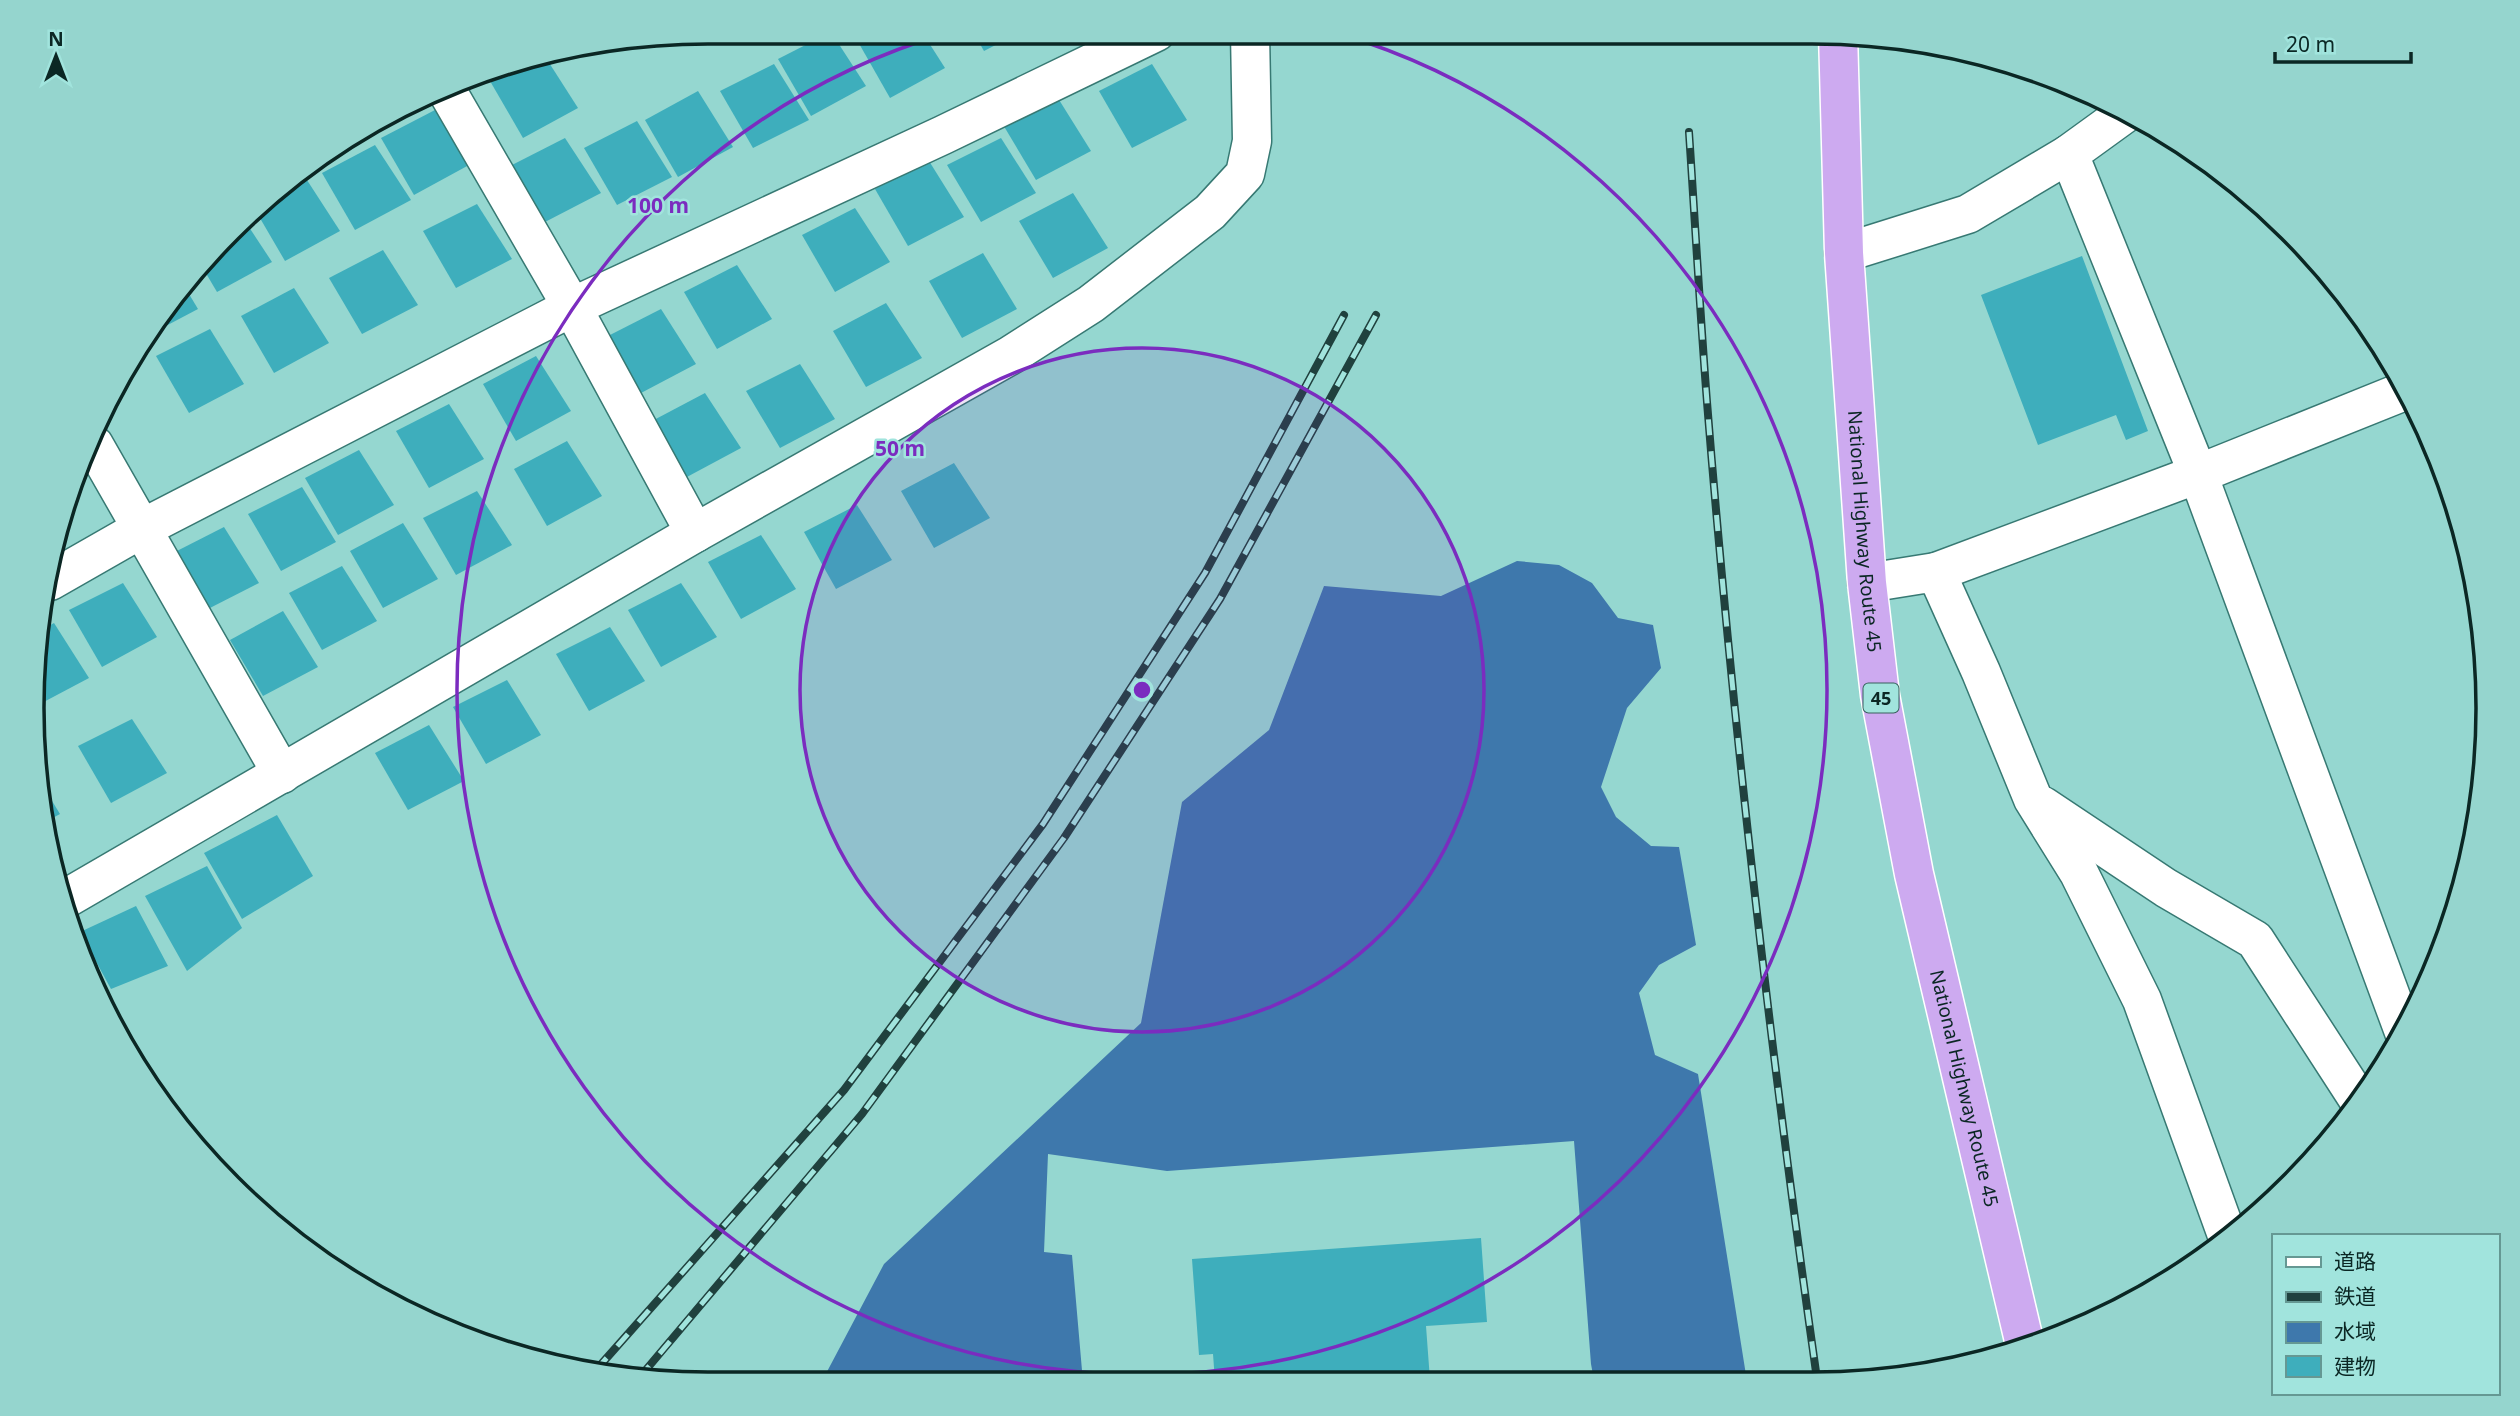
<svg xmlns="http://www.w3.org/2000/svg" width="2520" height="1416" font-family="'Noto Sans','Noto Sans JP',sans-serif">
<rect width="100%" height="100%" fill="#95d7d0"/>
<polygon fill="#3e78ac" points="1517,561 1559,565 1592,583 1618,618 1653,625 1661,668 1627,708 1601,787 1616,817 1651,846 1679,847 1696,945 1659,965 1639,993 1655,1055 1698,1074 1746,1375 1734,1379 1594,1380 1591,1364 1574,1141 1167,1171 1048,1154 1044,1252 1072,1255 1083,1382 821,1383 884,1264 1141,1023 1182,802 1269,730 1324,586 1441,596"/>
<g fill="#3eaebc">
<polygon points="831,32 866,86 811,116 778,59"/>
<polygon points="874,32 922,32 945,68 890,98 857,40"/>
<polygon points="973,32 1021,32 984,51"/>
<polygon points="546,58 578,108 523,138 490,81 528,61"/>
<polygon points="774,64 809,120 753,148 720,91"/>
<polygon points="1152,64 1187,120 1132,148 1099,91"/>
<polygon points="698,91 733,147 678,177 645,120"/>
<polygon points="1056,95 1091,151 1036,180 1002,123"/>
<polygon points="435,110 469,165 414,195 381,138"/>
<polygon points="637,121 672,177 617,205 584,148"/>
<polygon points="565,138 601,193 545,222 512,165"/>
<polygon points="1001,138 1036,193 981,222 947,165"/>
<polygon points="375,145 411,200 355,230 322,173"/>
<polygon points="929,161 964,217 908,246 875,189"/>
<polygon points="305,177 340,231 285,261 257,213 279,190"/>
<polygon points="1073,193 1108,248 1053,278 1019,221"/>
<polygon points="477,204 512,259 456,288 423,231"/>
<polygon points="855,208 890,262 835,292 802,235"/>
<polygon points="247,224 272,262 217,292 204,270"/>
<polygon points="383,250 418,305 362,334 329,278"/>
<polygon points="983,253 1017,309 962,338 929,281"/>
<polygon points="2082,256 2148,431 2126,440 2116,415 2038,445 1981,295"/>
<polygon points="737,265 772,319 717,349 684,292"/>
<polygon points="294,288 329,343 274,373 241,316"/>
<polygon points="186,289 198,309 143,338 146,332"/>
<polygon points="886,303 922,358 866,387 833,331"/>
<polygon points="661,309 696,364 641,393 608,336"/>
<polygon points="210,329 244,384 189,413 156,356"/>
<polygon points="536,356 571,411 516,441 483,384"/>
<polygon points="800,364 835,419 780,448 746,391"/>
<polygon points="705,393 741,448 685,478 652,421"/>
<polygon points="449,404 484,459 429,488 396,431"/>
<polygon points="567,441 602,496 547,526 514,469"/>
<polygon points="359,450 394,505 338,535 305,478"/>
<polygon points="954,463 990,518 934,548 901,491"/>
<polygon points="302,487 336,542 281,571 248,514"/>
<polygon points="477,491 512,545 456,575 423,518"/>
<polygon points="857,505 892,560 836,589 804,532"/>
<polygon points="403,523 438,579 383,608 350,551"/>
<polygon points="224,527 259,583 204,611 171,554"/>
<polygon points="761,535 796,589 741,619 708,562"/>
<polygon points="342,566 377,621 322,650 289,593"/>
<polygon points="123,583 157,637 102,667 69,610"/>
<polygon points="681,583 717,637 661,667 628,610"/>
<polygon points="283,611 318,667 263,696 230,640"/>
<polygon points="54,623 89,678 38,705 45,628"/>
<polygon points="610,627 645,681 589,711 556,654"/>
<polygon points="507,680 541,735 486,764 453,707"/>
<polygon points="132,719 167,773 111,803 78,746"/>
<polygon points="429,725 464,781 408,810 375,753"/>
<polygon points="41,783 60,814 49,820 40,784"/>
<polygon points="277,815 313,876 242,919 204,853"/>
<polygon points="207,866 242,928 187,971 145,896"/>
<polygon points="136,906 168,966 111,989 80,932"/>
<polygon points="1481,1238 1487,1322 1426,1326 1430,1380 1215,1381 1213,1354 1199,1355 1192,1259"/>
</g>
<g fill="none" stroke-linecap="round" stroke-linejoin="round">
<defs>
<g id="minor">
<polyline points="447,91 572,307 695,533"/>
<polyline points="2127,112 2069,154 2198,474 2404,1032"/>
<polyline points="1844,253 1968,214 2069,154"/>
<polyline points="94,445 282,774"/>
<polyline points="1936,572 2198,474 2407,390"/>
<polyline points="50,581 141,529 572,307 943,135 1156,32"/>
<polyline points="1867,583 1936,572 1981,672 2033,799 2079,873 2142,1000 2228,1238"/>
<polyline points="2043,806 2166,888 2255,940 2358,1099"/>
<polyline points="67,898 695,533 1011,355 1091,304 1210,212 1245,174 1252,141 1250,32"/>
</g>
<g id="highway">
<path id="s1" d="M1838,33l6,220 23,330 13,112 34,179 112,475"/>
</g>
</defs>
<use href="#minor" stroke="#377973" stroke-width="41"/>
<use href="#highway" stroke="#fff" stroke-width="41"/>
<use href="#minor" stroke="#fff" stroke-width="38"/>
<use href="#highway" stroke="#cdaaf0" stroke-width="38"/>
<defs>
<g id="rail">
<path d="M1689,132c6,90 11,180 18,270 26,327 64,653 110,977"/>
<polyline points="596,1370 844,1090 1043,824 1205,573 1344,315"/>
<polyline points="639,1378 862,1114 1064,838 1220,599 1376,315"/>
</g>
</defs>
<use href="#rail" stroke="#20413e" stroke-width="8"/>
<use href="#rail" stroke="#a1e4dd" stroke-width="5" stroke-dasharray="16" stroke-linecap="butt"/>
</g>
<circle cx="1142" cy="690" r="342" fill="#7b2cbf" fill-opacity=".12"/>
<g fill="none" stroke="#7b2cbf" stroke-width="3.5">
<circle cx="1142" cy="690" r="342"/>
<path d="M1337 33A685 685 0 1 1 947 33"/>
</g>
<g text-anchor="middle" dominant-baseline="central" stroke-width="5" stroke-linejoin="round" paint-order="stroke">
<rect fill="#a1e4dd" stroke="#38605c" stroke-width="2" x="1863.5" y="683.5" width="35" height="29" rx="5"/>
<g font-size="18" font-weight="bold" fill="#0b2724">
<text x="1881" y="698">45</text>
</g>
<g font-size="19" fill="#0b2724" stroke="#a1e4dd">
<text stroke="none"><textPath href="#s1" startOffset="499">National Highway Route 45</textPath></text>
<text stroke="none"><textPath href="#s1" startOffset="1066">National Highway Route 45</textPath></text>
</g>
</g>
<path d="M0 0H2520V1416H0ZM708 44H1812A664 664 0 0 1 2476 708V708A664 664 0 0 1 1812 1372H708A664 664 0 0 1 44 708V708A664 664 0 0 1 708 44Z" fill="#95d5ce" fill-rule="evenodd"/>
<path fill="none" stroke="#0b2724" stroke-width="3.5" d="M708 44H1812A664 664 0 0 1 2476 708V708A664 664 0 0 1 1812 1372H708A664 664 0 0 1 44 708V708A664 664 0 0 1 708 44Z"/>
<circle cx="1142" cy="690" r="10" fill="#7b2cbf" stroke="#a1e4dd" stroke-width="3.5"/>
<g font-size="21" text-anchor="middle" font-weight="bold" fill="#7b2cbf" stroke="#a1e4dd" stroke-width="5" stroke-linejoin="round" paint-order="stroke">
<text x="658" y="213">100 m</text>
<text x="900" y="456">50 m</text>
</g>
<rect x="2272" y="1234" width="228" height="161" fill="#a1e4dd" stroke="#659893" stroke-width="2"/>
<rect x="2286" y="1257" width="35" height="10" fill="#ffffff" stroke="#659893" stroke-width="2"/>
<text x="2334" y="1269" font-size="21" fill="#0b2724">道路</text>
<rect x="2286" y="1292" width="35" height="10" fill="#20413e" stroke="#659893" stroke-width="2"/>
<text x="2334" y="1304" font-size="21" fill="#0b2724">鉄道</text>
<rect x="2286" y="1322" width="35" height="21" fill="#3e78ac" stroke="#659893" stroke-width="2"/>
<text x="2334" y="1339" font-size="21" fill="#0b2724">水域</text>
<rect x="2286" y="1356" width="35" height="21" fill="#3eaebc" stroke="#659893" stroke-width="2"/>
<text x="2334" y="1374" font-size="21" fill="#0b2724">建物</text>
<g transform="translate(56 56)" stroke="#a1e4dd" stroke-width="5" paint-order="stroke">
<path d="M0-5L12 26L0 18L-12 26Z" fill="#0b2724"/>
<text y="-10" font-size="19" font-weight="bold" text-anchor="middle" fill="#0b2724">N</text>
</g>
<path d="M2275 52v10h136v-10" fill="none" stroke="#0b2724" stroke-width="3.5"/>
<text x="2286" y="52" font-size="21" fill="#0b2724" stroke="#a1e4dd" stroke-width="5" paint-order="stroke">20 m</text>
</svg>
